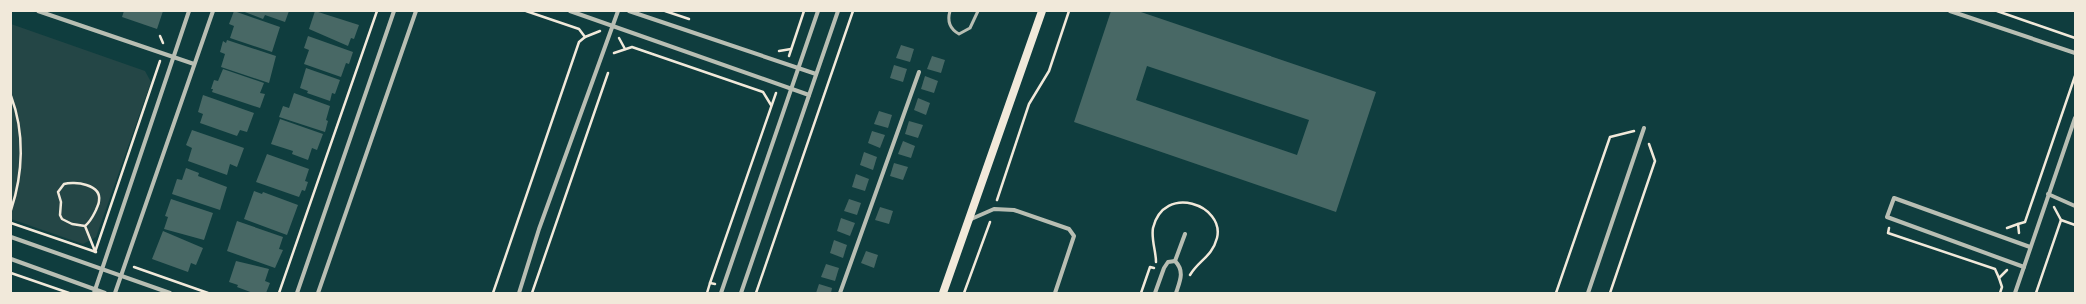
<svg xmlns="http://www.w3.org/2000/svg" width="2086" height="304" font-family="'Crimson Pro',serif">
<rect width="100%" height="100%" fill="#0f3d3e"/>
<polygon fill="#244646" points="11,24 145,71 151,82 96,237 83,244 11,219"/>
<g fill="#486865" fill-rule="evenodd">
<polygon points="124,11 163,11 157,29 122,17"/>
<polygon points="234,11 280,27 272,52 230,38 234,26 229,24"/>
<polygon points="242,11 289,11 285,22 265,15 263,19"/>
<polygon points="315,11 359,25 354,39 351,38 348,46 309,29"/>
<path d="M1111,11h27l238,81 -40,120 -262,-90zM1147,66l162,54 -12,35 -161,-55z"/>
<polygon points="308,36 353,52 349,64 346,63 341,77 304,64 309,50 304,48"/>
<polygon points="227,40 276,56 269,83 221,67 225,54 220,52 223,41 226,43"/>
<polygon points="901,45 914,49 910,62 896,58"/>
<polygon points="932,56 945,60 941,73 927,69"/>
<polygon points="894,65 907,69 903,82 890,78"/>
<polygon points="306,68 340,80 335,94 332,93 330,101 307,93 308,91 300,88"/>
<polygon points="223,69 264,83 260,93 265,94 260,108 212,92 213,89 211,89 214,80 218,81"/>
<polygon points="925,76 938,81 934,93 921,89"/>
<polygon points="294,93 330,106 326,120 328,121 325,132 279,117 283,106 289,108"/>
<polygon points="203,95 254,113 247,132 240,130 237,136 200,123 203,114 198,112"/>
<polygon points="918,98 930,103 926,115 914,110"/>
<polygon points="879,111 892,115 888,128 874,124"/>
<polygon points="280,119 323,134 317,150 312,148 308,160 292,154 293,151 271,144"/>
<polygon points="909,121 923,125 918,138 905,134"/>
<polygon points="192,130 244,148 237,167 230,164 227,175 188,161 192,148 186,145"/>
<polygon points="872,131 885,135 880,148 868,143"/>
<polygon points="903,141 915,146 911,158 898,154"/>
<polygon points="864,152 877,157 873,170 860,165"/>
<polygon points="267,154 309,169 305,181 308,182 305,191 302,190 299,197 256,182"/>
<polygon points="894,163 908,167 903,180 890,176"/>
<polygon points="186,168 199,173 198,176 227,187 220,210 172,194 177,179 182,180"/>
<polygon points="856,174 869,179 865,191 852,187"/>
<polygon points="254,191 262,194 263,192 298,205 287,235 244,219"/>
<polygon points="171,199 213,213 204,240 164,229 168,217 165,216"/>
<polygon points="849,199 861,203 857,215 844,211"/>
<polygon points="880,207 893,211 889,224 875,220"/>
<polygon points="841,218 855,223 850,236 837,231"/>
<polygon points="237,221 283,237 279,249 283,250 275,268 227,251"/>
<polygon points="163,231 203,248 196,265 191,263 188,272 152,259"/>
<polygon points="834,240 847,245 843,258 830,253"/>
<polygon points="866,251 878,255 874,268 861,263"/>
<polygon points="236,261 269,269 265,281 270,283 266,293 253,293 237,287 238,285 229,282"/>
<polygon points="826,264 839,268 835,281 821,277"/>
<polygon points="819,284 832,288 831,293 816,293"/>
</g>
<g fill="none" stroke-linecap="round" stroke-linejoin="round">
<g stroke="#f1e9da" stroke-width="2.5">
<polyline points="526,11 579,29 585,37 600,31"/>
<polyline points="665,11 689,19"/>
<polyline points="1997,11 2075,38"/>
<polyline points="160,36 163,43"/>
<polyline points="619,38 625,49"/>
<polyline points="779,51 791,49"/>
<polyline points="614,53 632,47 763,92 771,105"/>
<polyline points="789,56 804,11"/>
<path d="M11,96c14,37 12,78 0,114"/>
<polyline points="997,200 1029,104 1049,71 1069,11"/>
<polyline points="2054,207 2061,220 2075,225"/>
<polyline points="11,223 96,252"/>
<path d="M85,226l-13,-2 -10,-5 -2,-4 1,-13 -3,-10 6,-8c10,-3 38,0 35,17 0,3 -2,6 -3,9 -3,6 -5,11 -11,16l10,25"/>
<polyline points="1889,228 1888,233 1995,269 1999,278"/>
<polyline points="2007,228 2018,224"/>
<polyline points="2019,233 2018,224 2025,222 2075,76"/>
<polyline points="95,252 160,61"/>
<path d="M1156,262c0,-11 -5,-23 -3,-34 11,-45 72,-23 64,10 -5,19 -18,22 -27,37"/>
<polyline points="134,267 208,293"/>
<polyline points="11,273 69,293"/>
<polyline points="710,283 776,93"/>
<polyline points="279,293 377,11"/>
<polyline points="493,293 579,42 585,37"/>
<polyline points="532,293 608,73"/>
<polyline points="707,293 710,283 715,284"/>
<polyline points="756,293 853,11"/>
<polyline points="964,293 990,222"/>
<polyline points="1141,293 1150,267 1154,268"/>
<polyline points="1556,293 1610,137 1634,131"/>
<polyline points="1610,293 1655,161 1649,144"/>
<polyline points="2000,293 2002,287 1999,278 2007,270"/>
<polyline points="2036,293 2061,220"/>
</g>
<path stroke="#b8beb3" stroke-width="3" d="M950,11c-3,10 0,18 9,23l11,-6 8,-17"/>
<g stroke="#b8beb3" stroke-width="4">
<polyline points="38,11 194,64"/>
<polyline points="570,11 809,95"/>
<polyline points="629,11 816,74"/>
<polyline points="1950,11 2075,53"/>
<polyline points="2048,194 2075,206"/>
<polyline points="969,220 994,209 1014,210 1069,229 1074,236 1055,293"/>
<polyline points="11,237 170,293"/>
<polyline points="11,259 105,293"/>
<polyline points="1175,261 1185,234"/>
<polyline points="2024,267 1887,217 1894,198 2030,247"/>
<polyline points="94,293 189,11"/>
<polyline points="115,293 213,11"/>
<polyline points="297,293 394,11"/>
<polyline points="318,293 416,11"/>
<polyline points="519,293 539,229 618,11"/>
<polyline points="721,293 818,11"/>
<polyline points="741,293 838,11"/>
<polyline points="840,293 919,72"/>
<path d="M1155,293l9,-25 4,-6 7,-1c10,10 5,20 1,32"/>
<polyline points="1588,293 1644,128"/>
<polyline points="2015,293 2075,118"/>
</g>
<polyline stroke="#f1e9da" stroke-width="8" points="943,293 1042,11"/>
</g>
<rect width="2086" height="304" fill="none" stroke="#f1e9da" stroke-width="24"/>
</svg>
